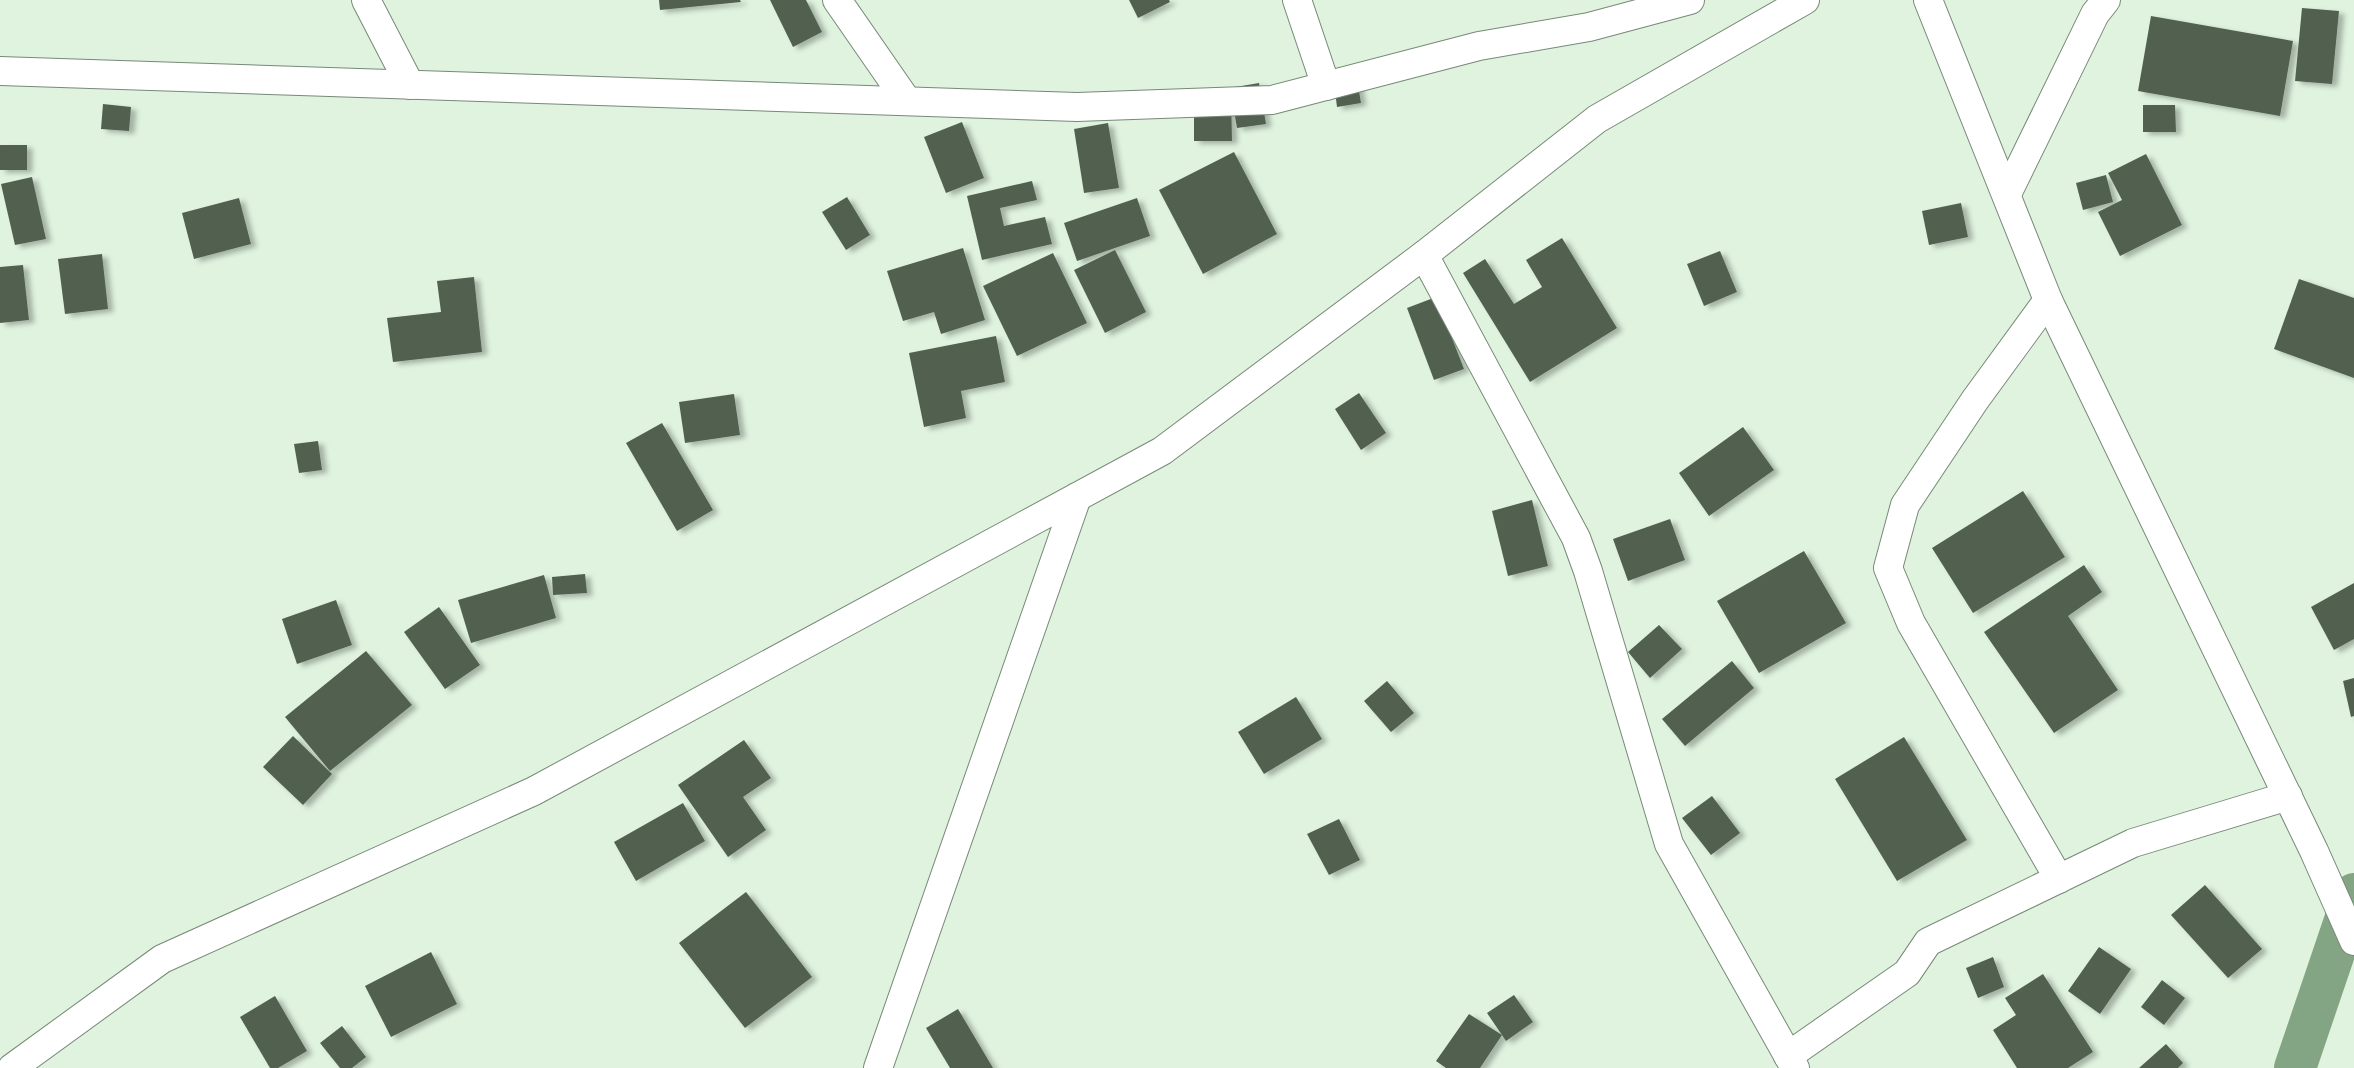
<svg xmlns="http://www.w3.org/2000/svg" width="2354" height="1068" font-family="'Alegreya Sans',sans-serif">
<defs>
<filter id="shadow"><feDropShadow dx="5.5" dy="3" stdDeviation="2.5" flood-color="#0004"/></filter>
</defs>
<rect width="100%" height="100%" fill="#dff3df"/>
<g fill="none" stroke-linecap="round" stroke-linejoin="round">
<polyline stroke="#83a583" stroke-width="42" points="2295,1068 2354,894"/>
</g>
<g fill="#516150" filter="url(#shadow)">
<polygon points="659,0 740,0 741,2 660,10"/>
<polygon points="770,0 806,0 822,32 793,47"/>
<polygon points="1129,0 1169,0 1170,2 1138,18"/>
<polygon points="2302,8 2339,11 2332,84 2295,81"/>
<polygon points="2151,16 2293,41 2280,116 2138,91"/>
<polygon points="1356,73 1361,103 1337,107 1333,76"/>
<polygon points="1259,83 1266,124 1237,128 1230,88"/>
<polygon points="1194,95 1231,95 1232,141 1194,141"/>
<polygon points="103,104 131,107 129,131 101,129"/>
<polygon points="2143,105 2175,105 2176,132 2143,132"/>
<polygon points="962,122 984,178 946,193 924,137"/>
<polygon points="1108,123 1119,188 1084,193 1074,129"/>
<rect x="0" y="145" width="27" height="25"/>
<polygon points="1234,152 1277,234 1203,274 1159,190"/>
<polygon points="2146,154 2182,225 2120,256 2098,212 2122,200 2108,173"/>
<polygon points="2106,175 2113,202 2083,210 2076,183"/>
<polygon points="32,177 46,239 15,245 1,184"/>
<polygon points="1032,181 1037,200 1000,208 1004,226 1045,217 1052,244 982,260 967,196"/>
<polygon points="847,197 870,235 846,250 822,212"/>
<polygon points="239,198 251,244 194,259 182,213"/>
<polygon points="1137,198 1150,236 1077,261 1064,223"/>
<polygon points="1961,203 1968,237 1929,245 1922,211"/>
<polygon points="1562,238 1617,328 1530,382 1463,273 1485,259 1514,304 1542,287 1526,260"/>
<polygon points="963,248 985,320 941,334 934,312 903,321 887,271"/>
<polygon points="1115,250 1146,312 1105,333 1074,270"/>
<polygon points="1720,251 1737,292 1704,306 1687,264"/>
<polygon points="1053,253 1087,323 1017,356 983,286"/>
<polygon points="102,254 108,309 65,314 58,259"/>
<polygon points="23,265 29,320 0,323 0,267"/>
<polygon points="474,277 482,352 393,362 387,318 441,312 437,281"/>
<polygon points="2299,279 2354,298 2354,378 2274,349"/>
<polygon points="1436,297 1464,369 1434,380 1407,308"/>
<polygon points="996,336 1005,382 961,391 966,418 924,427 909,353"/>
<polygon points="1359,393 1386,433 1361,450 1335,409"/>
<polygon points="734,394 740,435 685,443 679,402"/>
<polygon points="662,423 713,510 677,531 626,443"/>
<polygon points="1743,427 1774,470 1709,516 1679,473"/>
<polygon points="318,441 322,470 299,473 294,444"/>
<polygon points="2023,491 2065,557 1973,613 1932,548"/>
<polygon points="1532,500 1548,566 1508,576 1492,511"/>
<polygon points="1670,519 1685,560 1628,581 1613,539"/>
<polygon points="1804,551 1846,623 1759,673 1717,601"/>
<polygon points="2084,565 2102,592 2068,616 2118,690 2054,733 1984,632"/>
<polygon points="585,574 587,593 553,595 552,577"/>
<polygon points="544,575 556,618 471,643 458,600"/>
<polygon points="2354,583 2354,639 2334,650 2311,607"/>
<polygon points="336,600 352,645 297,664 282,619"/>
<polygon points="439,607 480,665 445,689 404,632"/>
<polygon points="1659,625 1682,649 1650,678 1628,652"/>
<polygon points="366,651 412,705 330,771 285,717"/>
<polygon points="1732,661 1754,688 1685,746 1662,719"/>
<polygon points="2354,678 2354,716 2351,717 2343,681"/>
<polygon points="1387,681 1414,713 1391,732 1364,701"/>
<polygon points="1296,697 1322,739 1264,774 1238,732"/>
<polygon points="293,736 332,774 303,805 263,767"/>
<polygon points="1904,737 1967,840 1897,881 1835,779"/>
<polygon points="744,740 771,778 743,797 766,830 728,857 678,785"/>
<polygon points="1712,796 1740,833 1711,855 1682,818"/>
<polygon points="683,803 705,841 636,881 614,842"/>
<polygon points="1339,819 1360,860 1329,875 1307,834"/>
<polygon points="2205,885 2262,949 2228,978 2171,915"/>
<polygon points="746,892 812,977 745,1028 679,943"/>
<polygon points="2099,947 2131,969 2100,1014 2068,991"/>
<polygon points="431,952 457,1004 391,1037 365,986"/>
<polygon points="1993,957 2004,987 1978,998 1966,968"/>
<polygon points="2043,974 2093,1052 2068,1068 2017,1068 1993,1030 2016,1015 2005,998"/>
<polygon points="2162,980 2185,998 2164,1025 2141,1007"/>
<polygon points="1514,995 1533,1022 1506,1041 1487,1013"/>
<polygon points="275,996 307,1051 278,1068 270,1068 240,1017"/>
<polygon points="958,1009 993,1068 950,1068 926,1028"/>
<polygon points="1469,1014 1502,1035 1480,1068 1446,1068 1436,1061"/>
<polygon points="342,1026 366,1057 352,1068 340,1068 320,1043"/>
<polygon points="2166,1044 2183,1063 2178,1068 2139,1068"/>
</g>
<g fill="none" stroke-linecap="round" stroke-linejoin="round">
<defs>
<g id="minor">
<polyline points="366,0 410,85"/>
<polyline points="837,0 907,101"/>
<polyline points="1297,0 1326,86"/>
<polyline points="1928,0 2048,300 2314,851 2354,941"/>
<polyline points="0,71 1077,107 1272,100 1479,46 1589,27 1690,0"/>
<polyline points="2007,194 2095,14 2106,0"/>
<polyline points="1424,255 1576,538 1588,571 1669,844 1795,1068"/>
<polyline points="2048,300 1975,400 1905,505 1888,568 1911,623 2059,879"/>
<polyline points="1788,1056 1907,973 1928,942 2133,843 2288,796"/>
<polyline points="12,1068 162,959 534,791 1162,451 1424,255 1597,119 1805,0"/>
<polyline points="878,1068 1077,497"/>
</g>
</defs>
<use href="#minor" stroke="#778977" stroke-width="30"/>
<use href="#minor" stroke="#fff" stroke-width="28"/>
</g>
</svg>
